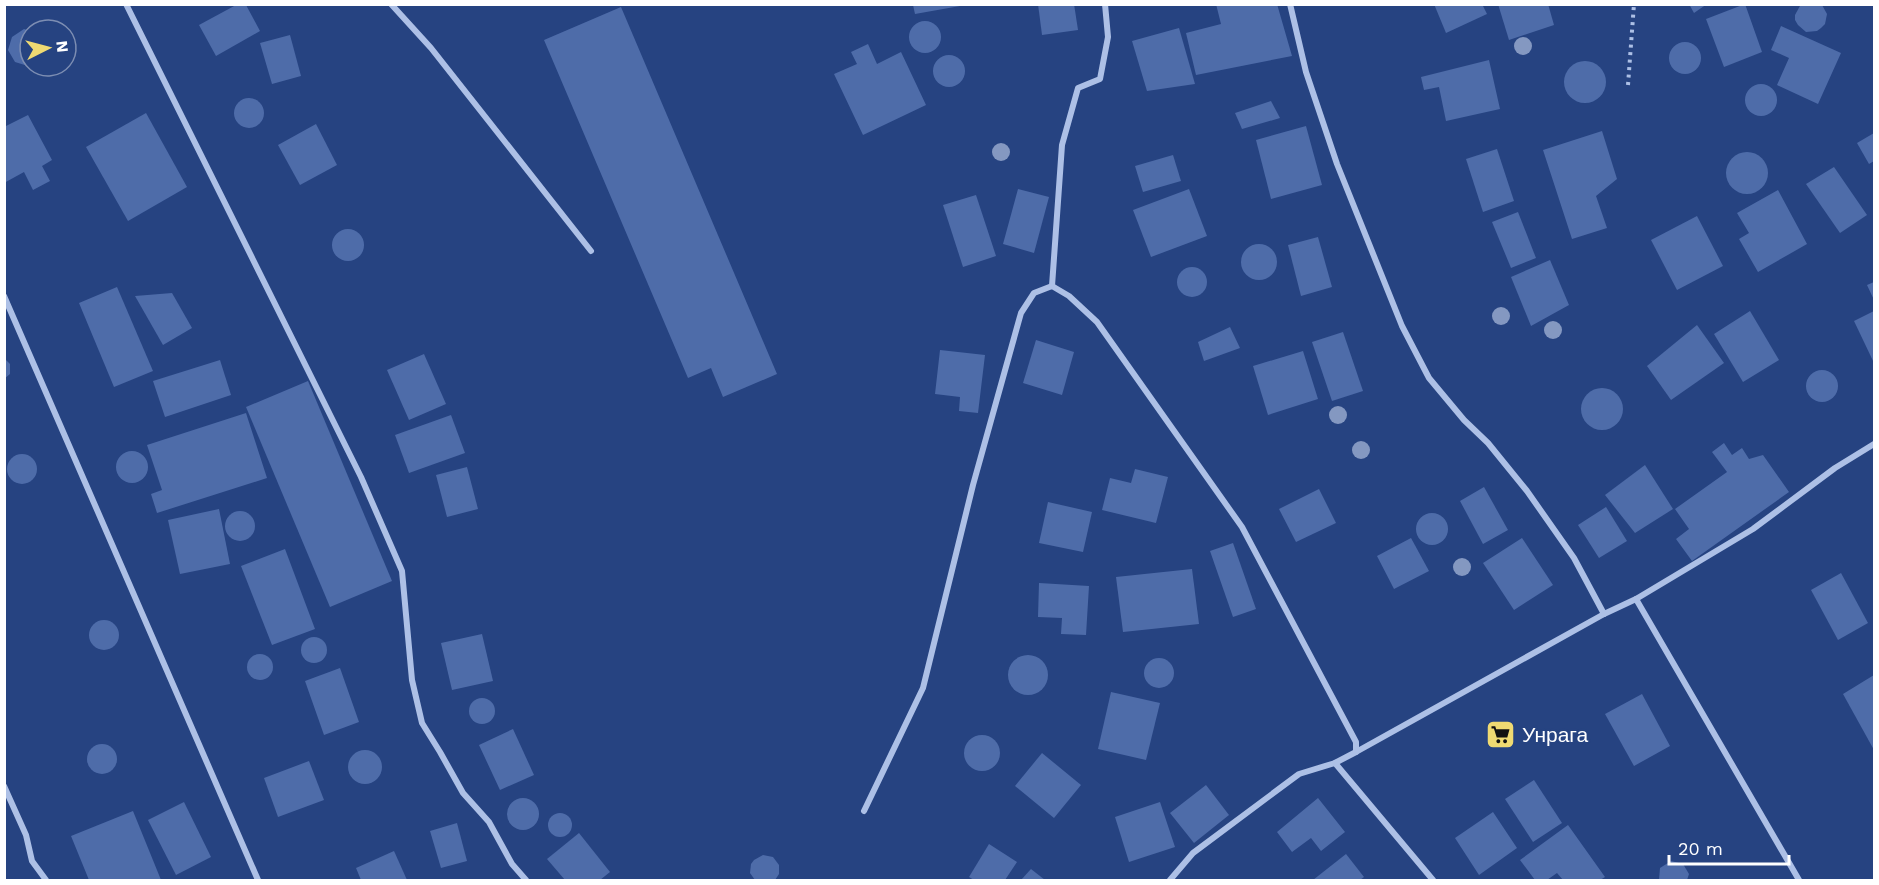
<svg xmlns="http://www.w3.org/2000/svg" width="1879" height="885" font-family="'Work Sans',sans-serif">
<rect width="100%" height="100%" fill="#264381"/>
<g fill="#4e6ca9">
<polygon points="1038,4 1074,4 1078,30 1042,35"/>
<polygon points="1216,4 1277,4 1292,56 1196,75 1186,33 1221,24"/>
<polygon points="1434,4 1482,4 1487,14 1446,33"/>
<polygon points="1498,4 1548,4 1554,25 1509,40"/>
<polygon points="1689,4 1707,4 1694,13"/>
<polygon points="1745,4 1762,52 1724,67 1706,19"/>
<polygon points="1801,4 1822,5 1827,14 1825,24 1821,28 1817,31 1806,32 1798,25 1795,20 1795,15"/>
<polygon points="236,5 246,5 260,31 216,56 199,25"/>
<polygon points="913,5 960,5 960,6 915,14"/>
<polygon points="621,7 777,374 723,397 711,368 688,378 544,40"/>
<circle cx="925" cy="37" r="16"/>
<polygon points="1781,26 1841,53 1818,104 1777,85 1789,58 1771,50"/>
<polygon points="1179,28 1195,84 1147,91 1132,41"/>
<polygon points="24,29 30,31 30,65 28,66 15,62 8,50 12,37"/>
<polygon points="290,35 301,76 272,84 260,43"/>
<circle cx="1685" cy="58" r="16"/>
<polygon points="868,44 877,64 901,52 926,105 863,135 834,74 857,64 851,52"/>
<circle cx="949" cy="71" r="16"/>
<polygon points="1489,60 1500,109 1446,121 1439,87 1424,90 1421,77"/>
<circle cx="1585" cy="82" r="21"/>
<circle cx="1761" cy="100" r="16"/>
<circle cx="249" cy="113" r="15"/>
<polygon points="1271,101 1280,118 1242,129 1235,113"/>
<polygon points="146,113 187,187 128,221 86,147"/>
<polygon points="28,115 52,160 42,166 50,181 33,190 24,172 4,183 4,127"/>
<polygon points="316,124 337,165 300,185 278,145"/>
<polygon points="1306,126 1322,185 1271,199 1256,140"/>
<polygon points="1602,131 1617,179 1596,196 1607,228 1572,239 1543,150"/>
<polygon points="1874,133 1874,161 1869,164 1857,143"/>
<polygon points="1497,149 1514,201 1483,212 1466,159"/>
<circle cx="1747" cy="173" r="21"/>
<polygon points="1173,155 1181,181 1143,192 1135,166"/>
<polygon points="1834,167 1867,215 1840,233 1806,184"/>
<polygon points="1018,189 1049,197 1034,253 1003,244"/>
<polygon points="1189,189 1207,236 1151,257 1133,210"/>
<polygon points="1778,190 1807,244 1758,272 1739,239 1749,233 1737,213"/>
<polygon points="976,195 996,256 963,267 943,205"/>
<polygon points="1518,212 1536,258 1511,268 1492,222"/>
<polygon points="1697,216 1723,266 1677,290 1651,240"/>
<circle cx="348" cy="245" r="16"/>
<polygon points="1318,237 1332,287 1301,296 1288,245"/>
<circle cx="1259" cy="262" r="18"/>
<polygon points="1550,260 1569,305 1531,326 1511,277"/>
<circle cx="1192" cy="282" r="15"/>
<polygon points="1874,282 1874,300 1867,285"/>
<polygon points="117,287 153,371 114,387 79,303"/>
<polygon points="172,293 192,328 163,345 135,296"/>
<polygon points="1750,311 1779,360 1743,382 1714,334"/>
<polygon points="1874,311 1874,363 1854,321"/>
<polygon points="1697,325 1724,363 1671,400 1647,366"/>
<polygon points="1230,327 1240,348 1204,361 1198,342"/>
<polygon points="1343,332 1363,391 1332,401 1312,342"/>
<polygon points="1036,340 1074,352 1062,395 1023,383"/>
<polygon points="940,350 985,355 978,413 959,411 960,397 935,394"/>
<polygon points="1303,351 1318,399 1268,415 1253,366"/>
<polygon points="424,354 446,404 409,420 387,370"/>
<polygon points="4,358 10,364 10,374 4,379"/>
<polygon points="220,360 231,395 165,417 153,381"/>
<circle cx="1822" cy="386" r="16"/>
<polygon points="308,381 392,581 330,607 246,407"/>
<circle cx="1602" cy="409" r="21"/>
<polygon points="246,413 267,478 157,513 151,494 162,490 147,445"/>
<polygon points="451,415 465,453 409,473 395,435"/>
<polygon points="1724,443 1732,455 1742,448 1749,459 1763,455 1789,492 1692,561 1676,539 1689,529 1675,509 1727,472 1712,452"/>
<circle cx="132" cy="467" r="16"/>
<circle cx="22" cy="469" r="15"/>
<polygon points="1645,465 1673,509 1635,533 1605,495"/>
<polygon points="467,467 478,509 447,517 436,475"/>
<polygon points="1135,469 1168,477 1156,523 1102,510 1110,478 1131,483"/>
<polygon points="1484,487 1508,530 1483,544 1460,501"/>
<polygon points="1319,489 1336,523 1296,542 1279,509"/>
<polygon points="1048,502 1092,512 1083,552 1039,543"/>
<polygon points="1606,507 1627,541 1599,558 1578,525"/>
<polygon points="219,509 230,564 180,574 168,520"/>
<circle cx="240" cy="526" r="15"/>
<circle cx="1432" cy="529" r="16"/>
<polygon points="1411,538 1429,571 1394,589 1377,556"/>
<polygon points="1522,538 1553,585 1514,610 1483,563"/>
<polygon points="1233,543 1256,609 1233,617 1210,551"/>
<polygon points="285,549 315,629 272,645 241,566"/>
<polygon points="1192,569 1199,624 1123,632 1116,577"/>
<polygon points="1841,573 1868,623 1838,640 1811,590"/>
<polygon points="1039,583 1089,586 1086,635 1061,634 1062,618 1038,617"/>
<circle cx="104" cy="635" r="15"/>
<polygon points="482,634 493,681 452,690 441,643"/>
<circle cx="314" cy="650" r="13"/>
<circle cx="260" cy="667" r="13"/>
<circle cx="1028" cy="675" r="20"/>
<circle cx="1159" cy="673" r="15"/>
<polygon points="340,668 359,722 324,735 305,681"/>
<polygon points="1874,675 1874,750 1843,694"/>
<polygon points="1111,692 1160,703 1146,760 1098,749"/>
<polygon points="1642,694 1670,746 1634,766 1605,714"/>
<circle cx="482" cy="711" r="13"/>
<polygon points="513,729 534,775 500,790 479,745"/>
<circle cx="982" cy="753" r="18"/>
<circle cx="102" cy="759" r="15"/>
<circle cx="365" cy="767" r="17"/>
<polygon points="1042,753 1081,785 1054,818 1015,786"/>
<polygon points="309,761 324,800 278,817 264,778"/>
<polygon points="1534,780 1562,823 1533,842 1505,799"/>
<polygon points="1206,785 1229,815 1194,843 1170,813"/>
<circle cx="523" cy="814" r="16"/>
<polygon points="1318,798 1345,832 1321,851 1311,838 1292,852 1277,832"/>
<polygon points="184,802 211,857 176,875 148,820"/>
<polygon points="1160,802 1175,847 1129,862 1115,817"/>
<polygon points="133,811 161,880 89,880 71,836"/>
<polygon points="1493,812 1517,848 1479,875 1455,838"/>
<circle cx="560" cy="825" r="12"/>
<polygon points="457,823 467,861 441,868 430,831"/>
<polygon points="1568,825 1605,877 1600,880 1563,880 1557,873 1547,880 1535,880 1520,860"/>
<polygon points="579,833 610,872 600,880 565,880 547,859"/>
<polygon points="989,844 1017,862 1005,880 974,880 969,877"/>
<polygon points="394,851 407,880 361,880 356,868"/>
<polygon points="1346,854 1364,877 1360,880 1313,880"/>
<polygon points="763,855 773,857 779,865 779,874 775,880 755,880 750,873 751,864 754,860"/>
<polygon points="1671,861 1683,864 1689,874 1687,880 1659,880 1660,868"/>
<polygon points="1031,869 1045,880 1021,880"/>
</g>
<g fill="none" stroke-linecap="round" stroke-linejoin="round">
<polyline stroke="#adc0e6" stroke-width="4" stroke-dasharray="3 4.5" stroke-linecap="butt" points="1628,85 1634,4"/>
<g stroke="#adc0e6" stroke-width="6">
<polyline points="126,4 361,477 402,571 412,680 422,723 440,752 463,793 489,822 512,864 526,880"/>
<polyline points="391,4 431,48 591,251"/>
<polyline points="1290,4 1306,72 1337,164 1402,326 1429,378 1464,420 1488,443 1527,491 1574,558 1604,614"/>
<polyline points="1052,286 1062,145 1078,88 1100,79 1108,37 1105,4"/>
<polyline points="4,296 258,880"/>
<polyline points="1636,599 1799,880"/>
<polyline points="1335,763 1433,880"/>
<polyline points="4,786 26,835 32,861 46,880"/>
<polyline points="864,811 923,688 973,485 1021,313 1034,293 1052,286 1069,296 1097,322 1242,527 1356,742 1356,752"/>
<polyline points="1170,880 1193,853 1299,774 1335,763 1356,752 1604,614 1636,599 1753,529 1835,468 1874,444"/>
</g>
</g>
<g fill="#8498c1">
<circle cx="1523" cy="46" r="9"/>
<circle cx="1001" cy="152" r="9"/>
<circle cx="1501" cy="316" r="9"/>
<circle cx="1553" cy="330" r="9"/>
<circle cx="1338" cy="415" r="9"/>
<circle cx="1361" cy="450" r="9"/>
<circle cx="1462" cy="567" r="9"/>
</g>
<defs>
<symbol id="supermarket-square" viewBox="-11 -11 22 22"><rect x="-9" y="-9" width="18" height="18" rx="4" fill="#efda72" stroke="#264381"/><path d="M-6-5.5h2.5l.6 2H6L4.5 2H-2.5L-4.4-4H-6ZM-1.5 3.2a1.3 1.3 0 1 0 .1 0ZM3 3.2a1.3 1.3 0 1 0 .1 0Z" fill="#111"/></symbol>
</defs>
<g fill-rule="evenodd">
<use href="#supermarket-square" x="1484" y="718" width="33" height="33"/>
</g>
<g text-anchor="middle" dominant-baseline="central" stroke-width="4.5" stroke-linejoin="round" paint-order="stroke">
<g font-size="21" fill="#fff" stroke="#264381" text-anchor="start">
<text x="1522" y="734">Унрага</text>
</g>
</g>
<rect width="1879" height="885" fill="none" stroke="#ffffff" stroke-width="12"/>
<g transform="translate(48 48) rotate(84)"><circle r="28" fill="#264381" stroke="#7d8eb3" stroke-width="1.5"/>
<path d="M0-4.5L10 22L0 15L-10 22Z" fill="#efda72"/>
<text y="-9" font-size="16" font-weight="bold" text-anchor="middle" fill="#ffffff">N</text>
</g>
<path d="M1669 855v9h120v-9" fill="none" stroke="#ffffff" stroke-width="3"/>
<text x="1678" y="855" font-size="18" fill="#ffffff" stroke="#264381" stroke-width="4.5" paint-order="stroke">20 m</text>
</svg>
